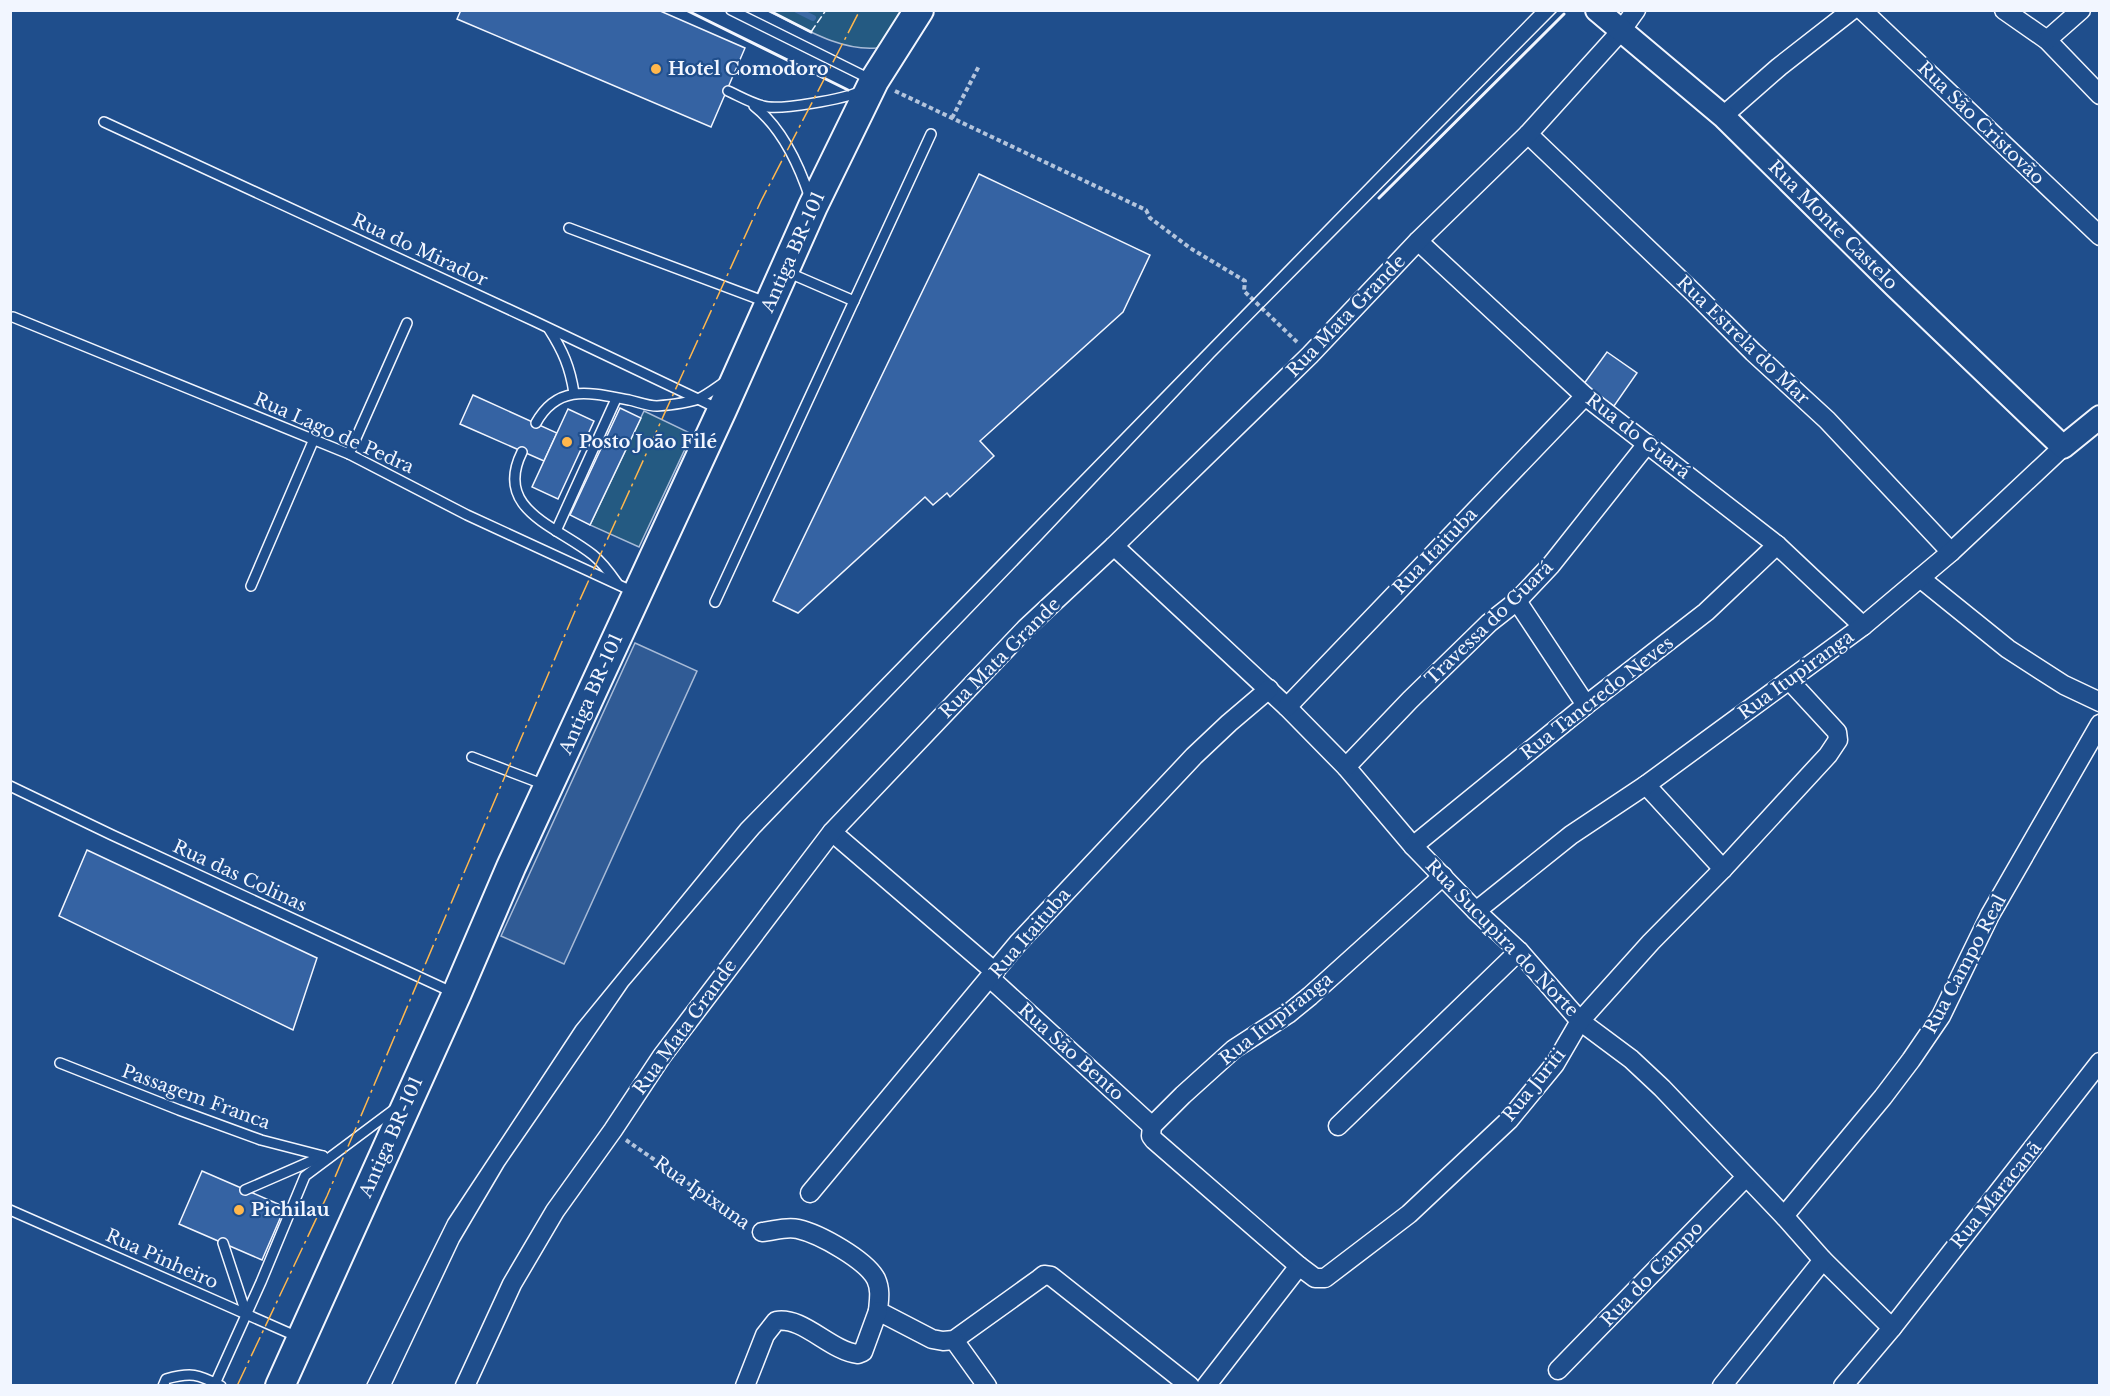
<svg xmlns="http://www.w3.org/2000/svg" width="2110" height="1396" font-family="'Libre Baskerville',serif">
<rect width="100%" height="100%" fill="#1f4e8c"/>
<g fill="#245a82" stroke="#a8bbd7" stroke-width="1.5">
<path d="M768,11h151l-20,31c-7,2 -15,5 -23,6 -37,3 -76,-22 -108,-37z"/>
<polygon points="644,411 692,434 639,547 590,525"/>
</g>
<polygon fill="#305b95" stroke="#a8bbd7" stroke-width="1.5" points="635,643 697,671 564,964 501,936"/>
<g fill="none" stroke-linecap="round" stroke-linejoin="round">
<polyline stroke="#3b69a3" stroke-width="6" points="797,10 813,18"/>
</g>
<g fill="#3563a3" stroke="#f2f6ff" stroke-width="1.5">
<polygon points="461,10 658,10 745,48 711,127 457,19"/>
<polygon points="979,174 1150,255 1123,312 980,441 994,456 950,497 947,493 933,505 925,497 798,613 773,601"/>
<polygon points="1607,352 1637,373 1614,406 1583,385"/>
<polygon points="473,395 557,433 544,461 460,424"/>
<polygon points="620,408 641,418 590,525 570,515"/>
<polygon points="568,409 594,421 558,499 532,487"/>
<polygon points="87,850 317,958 293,1030 59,916"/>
<polygon points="202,1171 285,1207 262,1260 179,1224"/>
</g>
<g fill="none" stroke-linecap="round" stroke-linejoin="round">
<defs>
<g id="service">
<polyline points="731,10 872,80"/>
<path d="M728,91c11,5 23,12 35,15 15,5 82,-7 98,-15"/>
<path d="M754,106c28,22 45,59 56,92"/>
<polyline points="104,122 534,321 719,409"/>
<polyline points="569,228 766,302"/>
<polyline points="787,272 854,301"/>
<polyline points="13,317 349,454 467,515 634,592"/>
<path d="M549,329c14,22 21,38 25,64"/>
<path d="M536,423c22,-40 55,-30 93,-23 9,2 19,6 28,6 12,-1 30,-3 41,-7 9,-4 19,-12 28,-18"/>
<path d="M522,452c-29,58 35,74 71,103 10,8 17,18 24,28"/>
<polyline points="349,454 407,323"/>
<polyline points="556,531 616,399"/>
<polyline points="251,586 314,439"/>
<polyline points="715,602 931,134"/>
<polyline points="472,757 545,785"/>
<polyline points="10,786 112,835 454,993"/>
<polyline points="60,1063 179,1110 261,1140 323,1156"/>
<polyline points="245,1190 323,1156"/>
<polyline points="10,1210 298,1337"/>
<polyline points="223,1243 246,1313"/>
<path d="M163,1386l3,-7c25,-7 32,-5 55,7"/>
<polyline points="214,1386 261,1282 305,1176 396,1108"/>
</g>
<g id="minor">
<polyline points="1862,10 2100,236"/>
<polyline points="2004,10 2047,40 2100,95"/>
<polyline points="2047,40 2081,10"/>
<polyline points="1723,116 1779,67 1852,10"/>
<polyline points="1528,134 1694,293 1753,352 1827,420 1951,552"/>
<polyline points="1418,241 1585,396 1777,545 1863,626"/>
<polyline points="1114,546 1287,707 1346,767 1413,846 1476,911 1519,951 1580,1021 1631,1059 1662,1088 1784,1216 1823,1260 1892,1328"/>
<polyline points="1920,578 2008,649 2064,685 2100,702"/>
<polyline points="1517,601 1586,705"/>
<polyline points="1287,707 1585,396"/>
<polyline points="1346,767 1410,700 1489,623 1517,601 1551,565 1647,444"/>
<polyline points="1646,785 1723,869"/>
<polyline points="832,832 995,972"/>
<polyline points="1413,846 1586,705 1706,612 1777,545"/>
<polyline points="1476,911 1571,835 1646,785 1863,626 1951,552 2063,447"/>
<polyline points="990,978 1152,1126"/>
<polyline points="1338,1126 1519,951"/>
<polyline points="810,1193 1018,943 1194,756 1229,723 1269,689"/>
<polyline points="1784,1216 1883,1097 1911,1060 1941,1016 1990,915 2100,724"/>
<path d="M762,1232c12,-1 24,-6 36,-3 22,5 68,31 78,50 5,11 3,21 2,32l54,28 11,2 11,-1 85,-61 5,-4 7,1 139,110"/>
<polyline points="1299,1266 1154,1140 1151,1136 1152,1126 1183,1095 1234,1049 1288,1014 1310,996 1443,876"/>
<polyline points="954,1340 987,1386"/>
<polyline points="1558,1370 1746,1177"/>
<polyline points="465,1386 512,1284 555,1211 613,1130 662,1056 832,832 1026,628 1114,546 1310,355 1418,241 1528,134 1621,31 1636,10"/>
<path d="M745,1386l20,-51 11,-14c27,-5 54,30 82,33l5,-2 15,-41"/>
<polyline points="1206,1386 1299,1266 1315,1278 1325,1278 1409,1214 1509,1120 1555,1064 1580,1021 1651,942 1723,869 1828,755 1838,740 1837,732 1789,680"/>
<polyline points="1722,1386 1823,1260"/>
<polyline points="1843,1386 1892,1328 2100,1062"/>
</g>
<polyline id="tertiary" points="1597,10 1723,116 1895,286 2063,447 2100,417"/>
<polyline id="primary" points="280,1386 457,993 511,867 722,410 813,206 874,81 919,10"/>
</defs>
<use href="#service" stroke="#f2f6ff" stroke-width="12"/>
<use href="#minor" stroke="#f2f6ff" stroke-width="21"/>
<use href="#tertiary" stroke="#f2f6ff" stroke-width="26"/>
<use href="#primary" stroke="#f2f6ff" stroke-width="32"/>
<g stroke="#b3c4dc" stroke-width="4" stroke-dasharray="4.5 3" stroke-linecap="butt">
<polyline points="895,91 1146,210 1150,218 1190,248 1245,281 1244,291 1297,342"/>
<polyline points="952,118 979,66"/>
<polyline points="626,1140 748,1225"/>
</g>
<use href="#service" stroke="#1f4e8c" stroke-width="9"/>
<use href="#minor" stroke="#1f4e8c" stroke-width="18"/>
<use href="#tertiary" stroke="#1f4e8c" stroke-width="22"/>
<use href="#primary" stroke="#1f4e8c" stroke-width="28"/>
<g stroke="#f2f6ff" stroke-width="1.5">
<polyline points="366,1386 448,1220 576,1026 741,824 1536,10"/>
<polyline points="391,1386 459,1242 504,1166 628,986 759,833 1043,538 1214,357 1558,10"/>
</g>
<polyline stroke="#f2f6ff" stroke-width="1.5" stroke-dasharray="8 3" stroke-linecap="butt" points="811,32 826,10"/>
<g stroke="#f2f6ff" stroke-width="3">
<polyline points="686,10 848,90"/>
<polyline points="768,10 811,32"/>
<polyline points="1379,198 1564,14"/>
</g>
<polyline stroke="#ffb74d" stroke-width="1.5" stroke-dasharray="21 4.5 3 4.5" stroke-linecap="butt" points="237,1386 327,1196 578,604 761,201 860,10"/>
</g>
<g fill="#ffb74d" stroke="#1f4e8c" stroke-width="2">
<circle cx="656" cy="69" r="6"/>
<circle cx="567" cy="442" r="6"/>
<circle cx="239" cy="1210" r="6"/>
</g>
<g text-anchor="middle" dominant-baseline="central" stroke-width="4.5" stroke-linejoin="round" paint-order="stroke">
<g font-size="18" font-weight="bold" fill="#f2f6ff" stroke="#1f4e8c" text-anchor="start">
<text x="668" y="69">Hotel Comodoro</text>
<text x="579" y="442">Posto João Filé</text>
<text x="251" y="1210">Pichilau</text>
</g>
<g font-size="18" fill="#f2f6ff" stroke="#1f4e8c">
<text transform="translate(1981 123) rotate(44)">Rua São Cristovão</text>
<text transform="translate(1833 225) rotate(45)">Rua Monte Castelo</text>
<text transform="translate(420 250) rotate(25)">Rua do Mirador</text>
<text transform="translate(793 252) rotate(-66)">Antiga BR-101</text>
<text transform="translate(1346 316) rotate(-46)">Rua Mata Grande</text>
<text transform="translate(1743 340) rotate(44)">Rua Estrela do Mar</text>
<text transform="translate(334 433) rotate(24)">Rua Lago de Pedra</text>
<text transform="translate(1638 436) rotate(38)">Rua do Guará</text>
<text transform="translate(1435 551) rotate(-46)">Rua Itaituba</text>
<text transform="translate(1489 623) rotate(-44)">Travessa do Guará</text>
<text transform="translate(1000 658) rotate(-45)">Rua Mata Grande</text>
<text transform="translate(1796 675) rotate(-36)">Rua Itupiranga</text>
<text transform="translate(591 694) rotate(-66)">Antiga BR-101</text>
<text transform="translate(1597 698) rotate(-38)">Rua Tancredo Neves</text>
<text transform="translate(240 876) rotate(25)">Rua das Colinas</text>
<text transform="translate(1030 933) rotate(-49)">Rua Itaituba</text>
<text transform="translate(1502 938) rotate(46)">Rua Sucupira do Norte</text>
<text transform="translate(1965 964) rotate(-62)">Rua Campo Real</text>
<text transform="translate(1276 1019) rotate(-38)">Rua Itupiranga</text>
<text transform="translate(685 1027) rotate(-54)">Rua Mata Grande</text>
<text transform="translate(1071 1052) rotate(42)">Rua São Bento</text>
<text transform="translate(1534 1085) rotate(-51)">Rua Juriti</text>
<text transform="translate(196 1097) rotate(20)">Passagem Franca</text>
<text transform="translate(391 1137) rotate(-66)">Antiga BR-101</text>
<text transform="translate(702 1193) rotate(35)">Rua Ipixuna</text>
<text transform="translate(1996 1195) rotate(-51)">Rua Maracanã</text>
<text transform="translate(162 1259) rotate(24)">Rua Pinheiro</text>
<text transform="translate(1652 1274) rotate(-46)">Rua do Campo</text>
</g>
</g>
<rect width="2110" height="1396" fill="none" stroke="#f2f6ff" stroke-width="24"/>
</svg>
